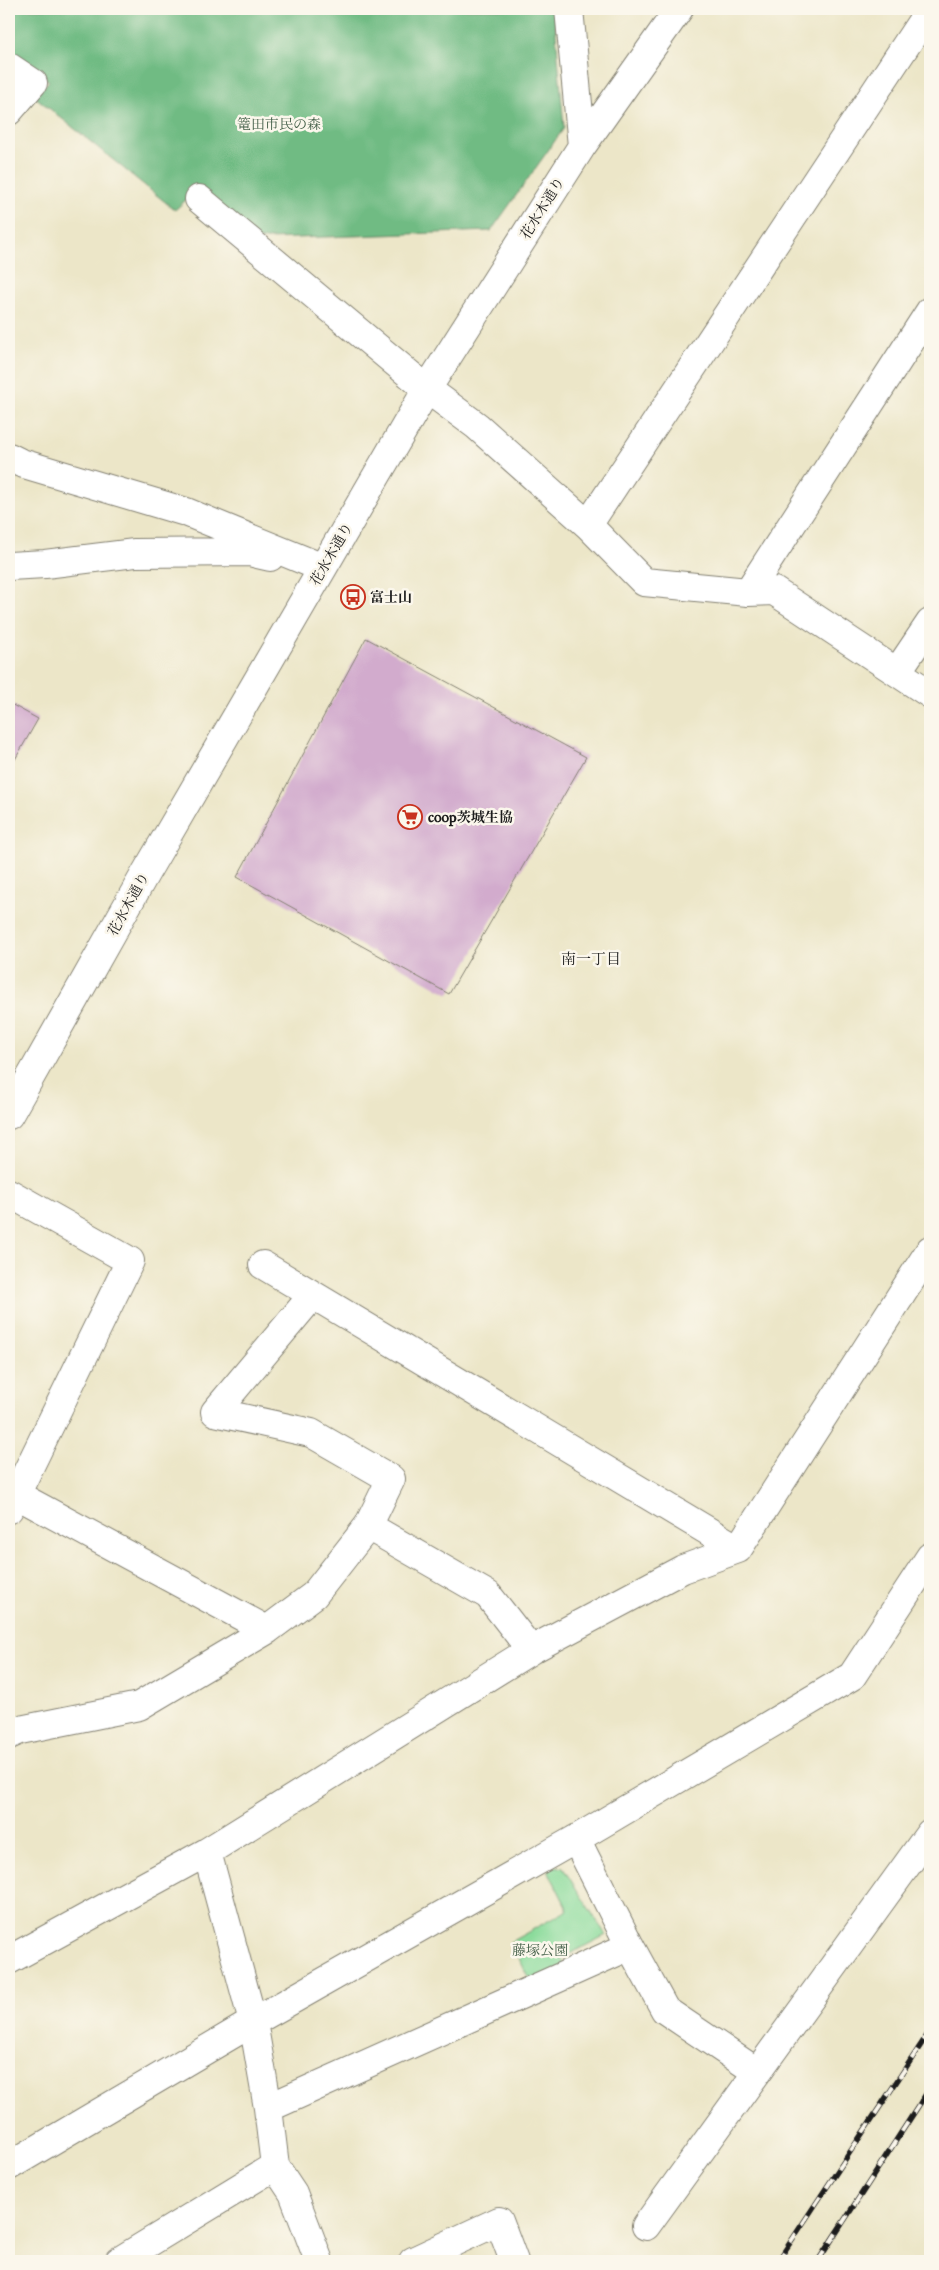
<svg xmlns="http://www.w3.org/2000/svg" width="939" height="2270" font-family="'IM FELL English','Noto Serif JP',serif">
  <style>
    .green { fill: #8bdb9b; stroke: #547c5c }
    .forest { fill: #70bb83; stroke: #466c50 }
    .building { fill: #d2abcd }
    .lines { fill: none; stroke-linecap: round; stroke-linejoin: round }
    .minor-casing { stroke: #848172; stroke-width: 30 }
    .minor { stroke: #fff; stroke-width: 28 }
    .rail-casing { stroke: #1c1c1c; stroke-width: 5.5 }
    .rail { stroke: #fbf7ec; stroke-width: 4; stroke-dasharray: 11; stroke-linecap: butt }
    .labels { text-anchor: middle; stroke-width: 5; stroke-linejoin: round; paint-order: stroke }
    .park-label { font-size: 14px; fill: #435f48; stroke: #fbf7ec }
    .street-label { font-size: 14px; fill: #1c1c1c; stroke: #fbf7ec }
    .poi-label { font-size: 14px; font-weight: bold; fill: #1c1c1c; stroke: #fbf7ec; text-anchor: start }
    .neighbourhood-label { font-size: 15px; fill: #1c1c1c; stroke: #fbf7ec }
  </style>
  <rect width="100%" height="100%" fill="#fbf7ec"/>
  <filter id="ink" filterUnits="userSpaceOnUse"><feTurbulence type="fractalNoise" baseFrequency=".02" numOctaves="2"/><feDisplacementMap in="SourceGraphic" scale="10" xChannelSelector="R" yChannelSelector="G"/><feConvolveMatrix kernelMatrix="1 2 1 2 8 2 1 2 1" color-interpolation-filters="sRGB"/></filter>
  <filter id="wash" filterUnits="userSpaceOnUse"><feTurbulence type="fractalNoise" baseFrequency=".0096" numOctaves="4" result="noise"/><feDisplacementMap in="SourceGraphic" scale="20" xChannelSelector="R" yChannelSelector="G"/><feGaussianBlur stdDeviation="1.12" result="paint"/><feColorMatrix in="noise" values="0 0 0 0 0 0 0 0 0 0 0 0 0 0 0 0 0 1.4 0 .05"/><feComposite in="paint" operator="in"/></filter>
  <g filter="url(#wash)">
    <rect width="100%" height="100%" fill="#ece6c8"/>
    <path class="green" d="M556,1866L563,1868L606,1935L562,1958L566,1967L532,1983L510,1942L568,1910L548,1870Z"/>
    <path class="forest" d="M9,9H554L564,128L491,231L242,240L187,199L175,210L34,96L49,81L9,50Z"/>
    <g id="blocks">
      <path class="building" d="M366,638L586,757L449,994L237,877Z
        M9,703L38,719L9,770Z"/>
    </g>
  </g>
  <g filter="url(#ink)">
    <use href="#blocks" fill-opacity="0" stroke="#848172" stroke-width="1"/>
    <g class="lines">
      <defs>
        <path id="minor" d="M569,9L582,146
          M9,67L33,83L9,111
          M199,199L427,389L477,426L588,525L644,582L748,592L774,591L930,694
          M9,457L21,463L186,512L323,568
          M588,525L930,9
          M9,566L45,564L135,553L249,552L270,557
          M748,592L930,311
          M897,672L930,623
          M9,1115L145,874L427,389L582,146L679,9
          M9,1193L130,1261L9,1509
          M263,1265L738,1549
          M17,1495L267,1630
          M368,1526L488,1595L531,1650
          M9,1735L20,1730L139,1706L267,1630L314,1595L368,1526L391,1479L311,1433L215,1412L313,1295
          M576,1839L630,1946L665,2010L757,2072
          M207,1852L253,2022L268,2108L275,2166L293,2193L319,2261
          M9,1960L207,1852L531,1650L683,1569L738,1549L930,1250
          M268,2108L630,1946
          M9,2166L253,2022L576,1839L852,1676L930,1557
          M646,2226L930,1833
          M119,2261L275,2166
          M413,2261L499,2221L514,2261"/>
      </defs>
      <use href="#minor" class="minor-casing"/>
      <use href="#minor" class="minor"/>
      <defs>
        <path id="rail" d="M778,2261L930,2031
          M818,2261L930,2088"/>
      </defs>
      <use href="#rail" class="rail-casing"/>
      <use href="#rail" class="rail"/>
    </g>
  </g>
  <defs>
    <symbol id="bus-ring" viewBox="-11 -11 22 22"><circle r="9.5" fill="#fbf7ec" stroke="#c8321e" stroke-width="1.5"/><path d="M-5-6H5V4H4V6H2V4H-2V6H-4V4H-5ZM-3.5-4V0h7V-4ZM-3.5 1.2v1.5H-2V1.2ZM2 1.2v1.5H3.5V1.2Z" fill="#c8321e"/></symbol>
    <symbol id="supermarket-ring" viewBox="-11 -11 22 22"><circle r="9.5" fill="#fbf7ec" stroke="#c8321e" stroke-width="1.5"/><path d="M-6-5.5h2.5l.6 2H6L4.5 2H-2.5L-4.4-4H-6ZM-1.5 3.2a1.3 1.3 0 1 0 .1 0ZM3 3.2a1.3 1.3 0 1 0 .1 0Z" fill="#c8321e"/></symbol>
  </defs>
  <g fill-rule="evenodd">
    <use href="#bus-ring" x="339" y="583" width="28" height="28"/>
    <use href="#supermarket-ring" x="396" y="803" width="28" height="28"/>
  </g>
  <g class="labels">
    <g class="park-label">
      <text x="279" y="129">篭田市民の森</text>
      <text x="540" y="1955">藤塚公園</text>
    </g>
    <g class="street-label">
      <text transform="translate(542 208) rotate(-58)" y="5">花水木通り</text>
      <text transform="translate(331 554) rotate(-60)" y="5">花水木通り</text>
      <text transform="translate(128 904) rotate(-61)" y="5">花水木通り</text>
    </g>
    <g class="poi-label">
      <text x="370" y="602">富士山</text>
      <text x="428" y="822">coop茨城生協</text>
    </g>
    <g class="neighbourhood-label">
      <text x="591" y="964">南一丁目</text>
    </g>
  </g>
  <rect width="939" height="2270" fill="none" stroke="#fbf7ec" stroke-width="30"/>
</svg>
